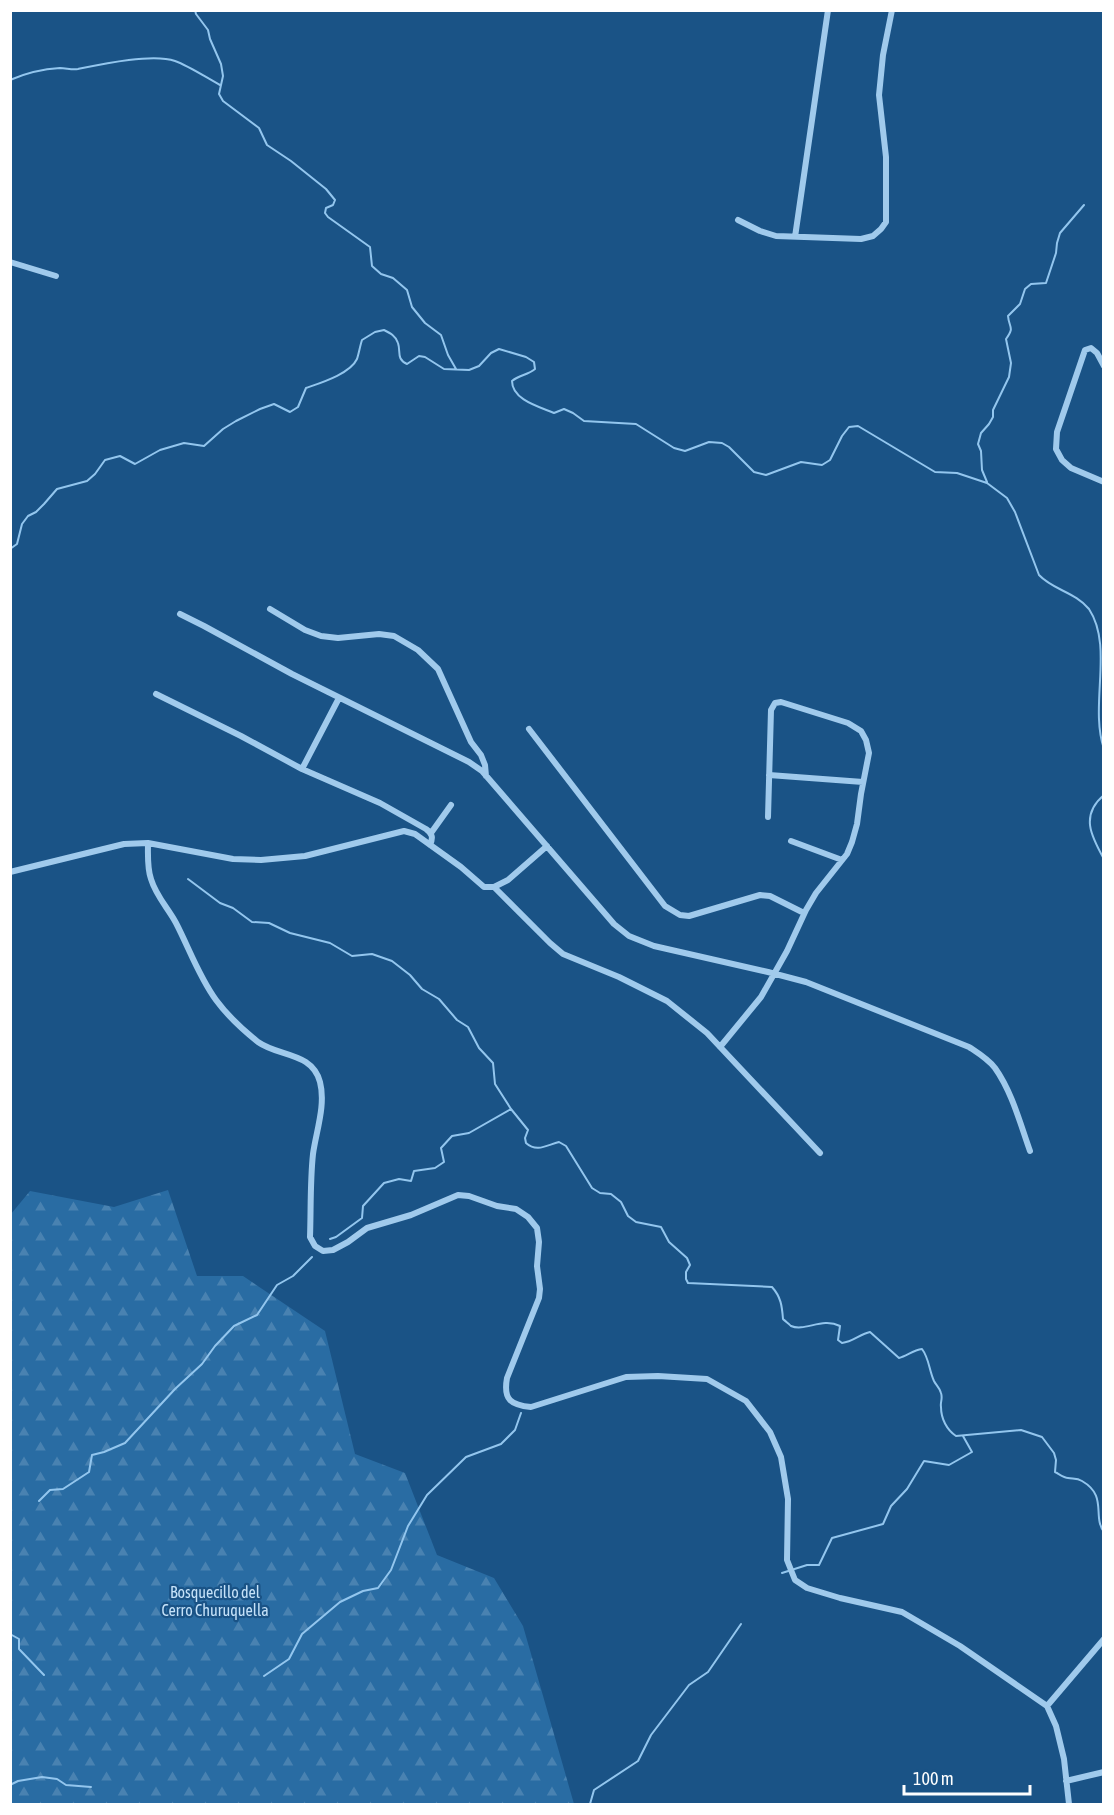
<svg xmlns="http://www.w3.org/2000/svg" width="1114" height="1815" font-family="'Asap Condensed',sans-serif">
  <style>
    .forest { fill: url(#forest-firs) }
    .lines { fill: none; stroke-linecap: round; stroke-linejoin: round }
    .stream { stroke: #93c6ee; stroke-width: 2 }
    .minor { stroke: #a0caec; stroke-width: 6 }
    .labels { text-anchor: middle; stroke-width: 4.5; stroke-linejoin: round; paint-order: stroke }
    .park-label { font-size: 16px; fill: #c5e2f9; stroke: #1a5386 }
  </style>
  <defs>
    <pattern id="forest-firs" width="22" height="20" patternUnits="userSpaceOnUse" patternTransform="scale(1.5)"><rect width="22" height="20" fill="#296ca3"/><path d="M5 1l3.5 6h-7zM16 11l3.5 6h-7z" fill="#4982b1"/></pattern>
  </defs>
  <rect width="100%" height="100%" fill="#1a5386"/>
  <path class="forest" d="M168,1190L197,1276H243L325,1331L355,1454L405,1473L437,1555L494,1578L523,1626L574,1804H11V1214L30,1191L114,1207Z"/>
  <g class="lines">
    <path class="stream" d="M195,10L196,14L208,30L210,39L221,64L223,76L219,94L223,101L259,128L267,145L291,161L326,189L335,200L333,205L326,208L325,213L328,217L370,247L372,266L381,274L393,278L407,290L412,307L425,323L441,335L448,355L456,369
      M10,80C26,73 43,69 60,68C66,68 72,70 78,69C102,64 153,53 175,61C189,66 207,78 220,85
      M987,482L982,470L981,451L978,444L981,433L989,424L993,417V410L1009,377L1011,363L1006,339C1015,327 1009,328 1008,316L1020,304L1025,289L1031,284L1046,283L1056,253L1057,243L1060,233L1084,205
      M10,549L17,544L22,524L28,516L36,512L44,504L57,489L87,481L95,474L105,460L120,456L135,464L160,450L184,443L204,446L223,429L236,421L260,409L274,404L290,412L298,407L306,388C320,383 350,374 357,359C359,353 360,346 362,340L375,332L384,330C390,333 396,336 398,343C401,352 396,359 407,364L419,356L425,357L444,369L469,370L479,366L491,353L499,349L526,357L534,362L535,369C528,375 519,375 512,381C512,400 540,407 554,413L564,409L573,413L584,421L636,424L674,448L685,451L709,442L722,443L729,447L754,472L766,475L801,462L822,465L830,460L842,436L849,427L858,426L935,472L957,473L987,483L1007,498L1015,512L1039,575C1053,590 1075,592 1089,609C1114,647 1089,705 1104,749
      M1104,795C1080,815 1091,836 1104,859
      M188,879L220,903L233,908L252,922L269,923L290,933L330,943L352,956L372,954L392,961L410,975L422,989L439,999L457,1020L468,1027L479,1048L493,1063L495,1084L511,1109L528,1130L525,1138L526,1143C537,1153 547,1145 559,1142L566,1146L592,1188L600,1193L611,1194L621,1202L628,1216L636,1222L661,1227L669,1242L687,1258L690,1265L686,1272V1279L688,1283L772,1287C781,1297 782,1306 783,1319C784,1320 790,1325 791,1326C805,1332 822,1317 840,1326L838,1340L842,1343C853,1342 860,1334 870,1332L899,1358C907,1356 913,1350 922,1349C929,1358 929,1370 934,1381C936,1385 940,1388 941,1393C943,1399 940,1402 941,1407C941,1419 947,1430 956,1436L1021,1430L1042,1437L1054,1453L1056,1460L1055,1472C1059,1474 1064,1478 1068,1478C1073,1479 1077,1478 1082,1481C1108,1496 1092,1516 1104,1532
      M330,1239L336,1237L362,1218L363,1206L384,1183L399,1179L411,1181L414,1171L435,1168L444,1162L441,1148L452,1136L469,1133L511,1109
      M39,1501L50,1490L63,1489L89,1472L92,1455L104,1452L125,1443L175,1389L202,1364L215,1346L234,1326L257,1315L277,1285L293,1276L312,1257
      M782,1573L807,1565H819L832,1538L883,1524L891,1506L907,1489L924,1461L949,1465L972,1452L963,1436
      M10,1634L19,1639V1649L44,1675
      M264,1676L289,1659L302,1634L340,1602L363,1591L378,1588L391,1570L408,1526L427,1495L466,1457L501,1444L515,1430L521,1413
      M10,1785L18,1781L42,1777L57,1779L66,1785L91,1787
      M590,1804L594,1790L638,1761L651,1735L689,1685L708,1672L741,1624"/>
    <path class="minor" d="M738,220L760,231L776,236L861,239L873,236L881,229L886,222V157L879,95L883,55L892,10
      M795,237L828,10
      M10,262L56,276
      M1104,366L1097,353L1091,348L1085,350L1057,432L1056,449L1062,460L1071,468L1104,482
      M270,609L305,630L321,636L338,638L379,634L394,636L418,650L438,669L471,742L481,755L485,765L486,776
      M180,614L204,626L292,674L469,762L482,771L614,924L629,936L654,946L768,972L806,982L969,1047C978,1053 988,1059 995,1068C1012,1092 1020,1123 1030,1151
      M156,694L241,736L302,769L380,803L426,829C433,834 433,838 430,845
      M529,729L665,906L680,915L689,916L760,895L770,896L804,913
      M302,769L339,698
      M769,775L863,782
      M431,833L451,805
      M791,841L842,860
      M148,843C148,854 147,868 151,879C156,896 168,908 176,923C189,948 199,977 216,1000C227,1015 243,1030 258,1042C279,1057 312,1052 320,1082C326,1105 316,1132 313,1154C310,1182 311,1210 310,1237L315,1246L323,1251L333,1250L348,1242L367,1228L411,1215L458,1195L469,1196L497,1206L516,1209L528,1217L537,1228L539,1242L537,1266L540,1289L539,1298L507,1378C503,1400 511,1405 531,1407L626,1377L658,1376L707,1379L746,1401L770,1432L781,1457L788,1499L787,1560L795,1580L807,1588L840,1598L902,1612L960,1646L1047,1706L1056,1726L1064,1759L1069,1804
      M10,872L124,844L148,843L233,859L261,860L305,856L404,831L415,834L461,867L484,887H494L508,880L547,846
      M494,887L550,943L563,954L619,977L667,1001L707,1033L820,1153
      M720,1047L761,997L787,951L806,910L816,893L847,854L852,842L857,824L861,794L869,753L866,740L861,731L848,723L781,702L775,703L771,710L768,817
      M1047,1706L1104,1639
      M1066,1781L1104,1772"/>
  </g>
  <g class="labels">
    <g class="park-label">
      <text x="215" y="1598">Bosquecillo del<tspan x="215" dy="18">Cerro Churuquella</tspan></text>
    </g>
  </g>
  <rect width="1114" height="1815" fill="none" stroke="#ffffff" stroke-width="24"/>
  <path d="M904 1785v9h126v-9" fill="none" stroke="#ffffff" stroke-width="3"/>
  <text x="913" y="1785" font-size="18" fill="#ffffff" stroke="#1a5386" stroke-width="4.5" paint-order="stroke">100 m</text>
</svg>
